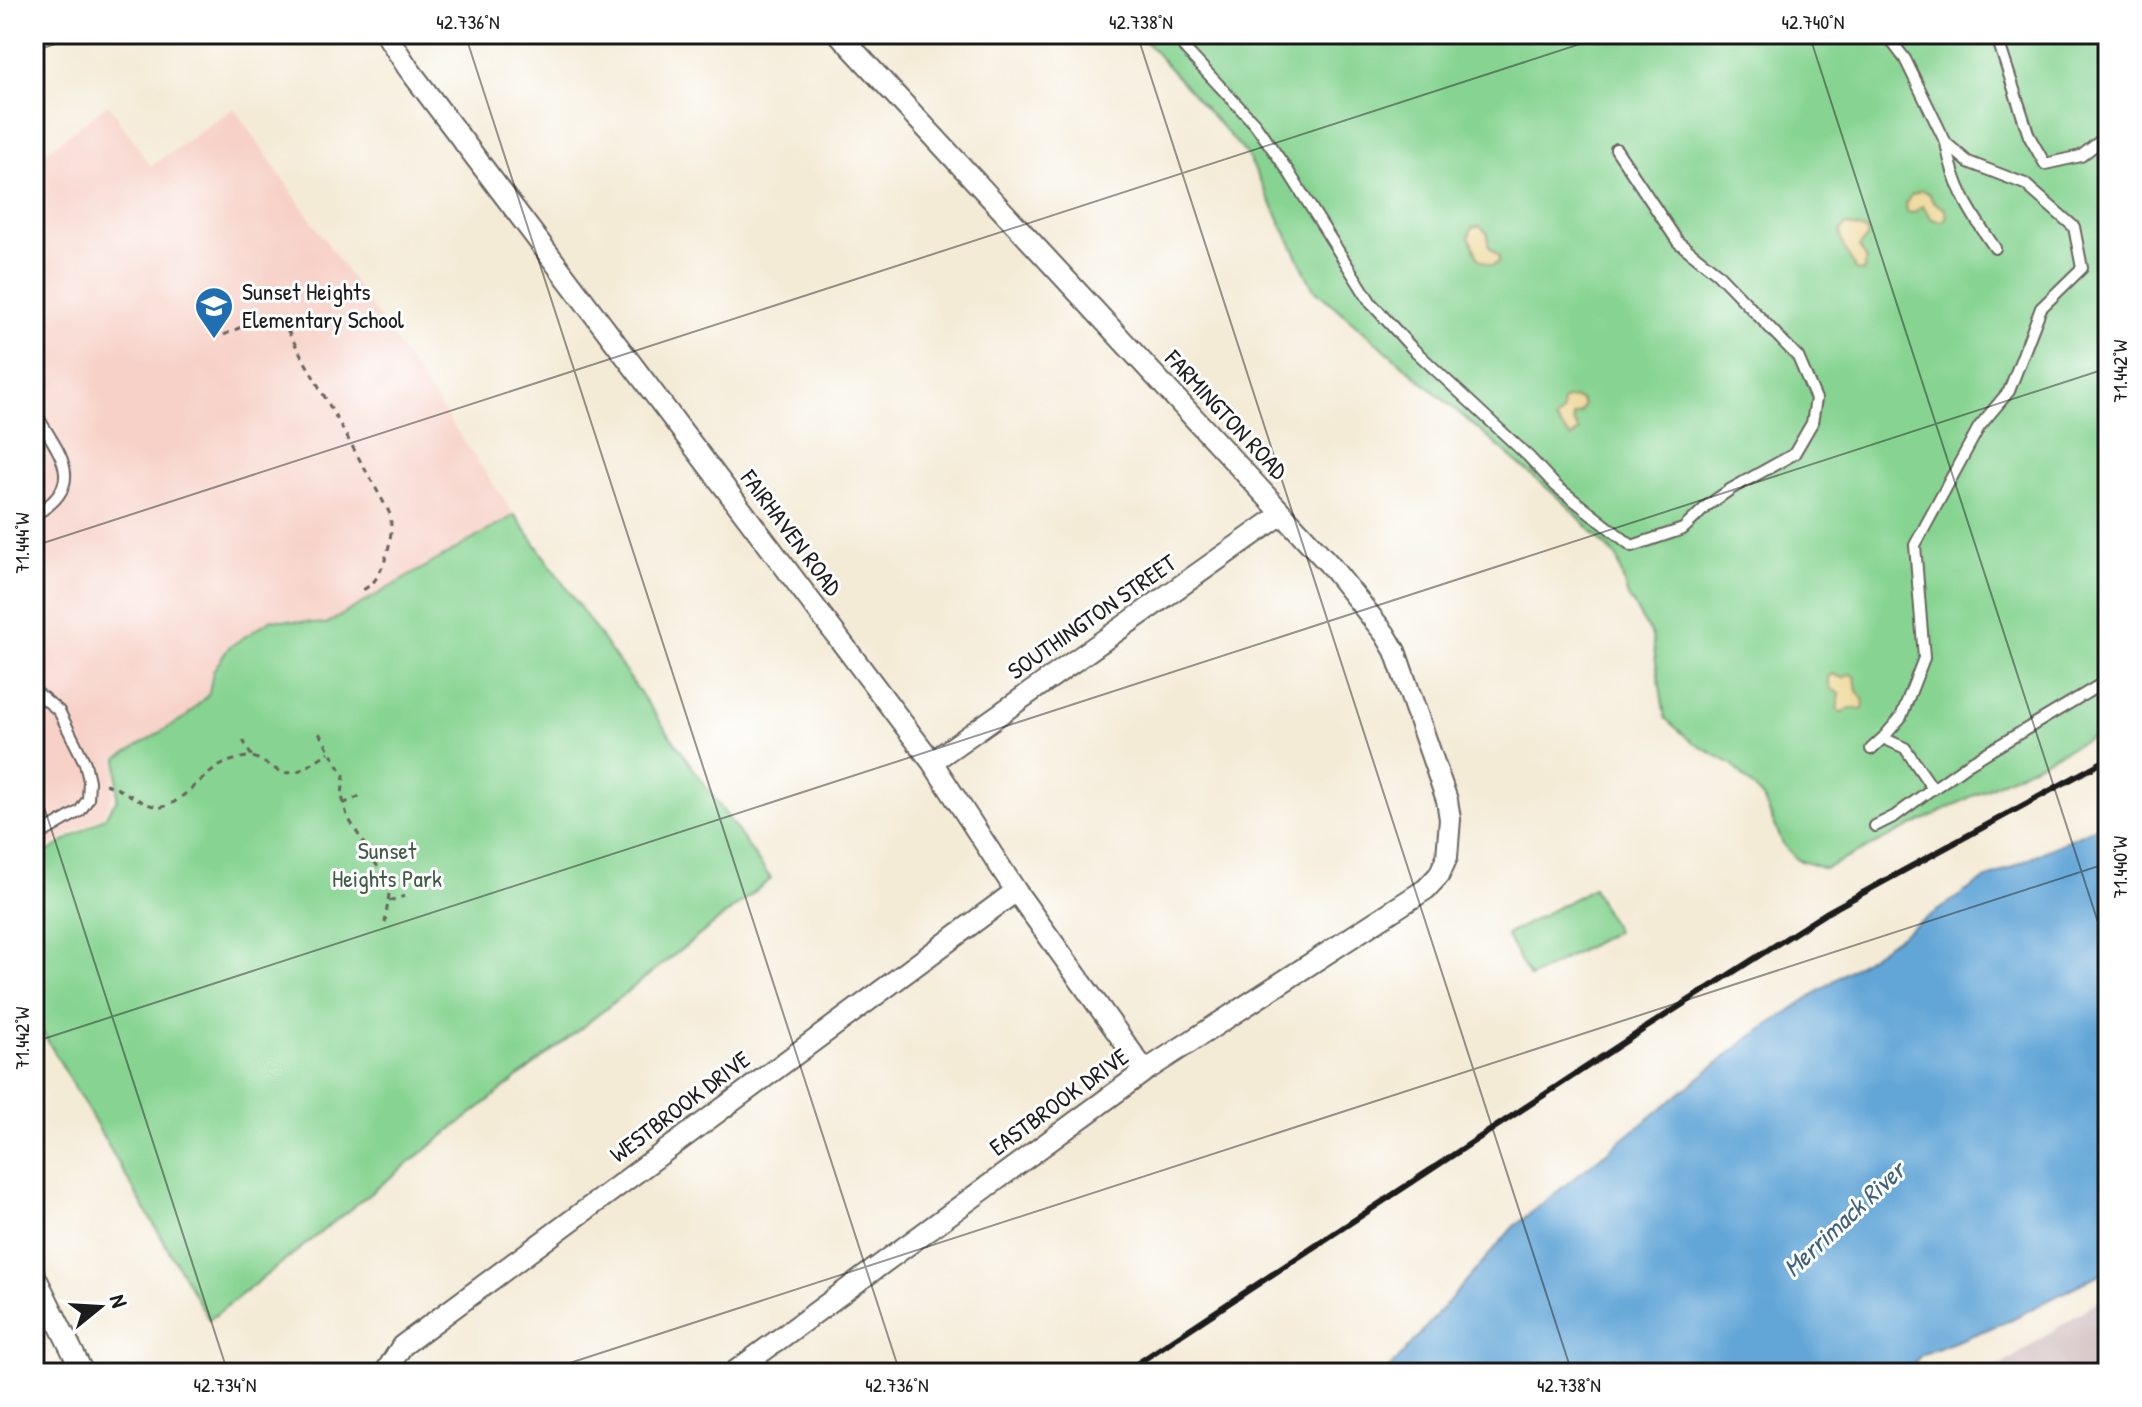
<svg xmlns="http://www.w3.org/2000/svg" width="2142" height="1407" font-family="'Patrick Hand',sans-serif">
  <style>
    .built { fill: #f7d1c7 }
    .industrial { fill: #d2bfc0 }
    .green { fill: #87d492; stroke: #527857; stroke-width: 2 }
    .sand { fill: #eeda9e; stroke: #857b5d; stroke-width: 2 }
    .water { fill: #62a6d7; stroke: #3f617a; stroke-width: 2 }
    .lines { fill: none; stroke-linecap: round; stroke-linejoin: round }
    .lane-casing { stroke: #68645d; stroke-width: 14 }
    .street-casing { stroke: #68645d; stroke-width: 24 }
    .path { stroke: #68645d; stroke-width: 3; stroke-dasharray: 6 6; stroke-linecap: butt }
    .lane { stroke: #fff; stroke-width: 10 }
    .street { stroke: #fff; stroke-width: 20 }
    .rail { stroke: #1c1c1c; stroke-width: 6 }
    .ticks { fill: none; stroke: #1c1c1c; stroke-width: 2; stroke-opacity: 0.45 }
    .labels { text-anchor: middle; stroke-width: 6; stroke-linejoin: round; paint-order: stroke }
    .poi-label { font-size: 24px; fill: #1c1c1c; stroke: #fff; text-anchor: start }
    .street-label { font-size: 24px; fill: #1c1c1c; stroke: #fff }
    .park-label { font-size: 24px; fill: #415c45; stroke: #fff }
    .water-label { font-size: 26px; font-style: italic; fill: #3f617a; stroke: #fff }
    .neatline { fill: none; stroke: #1c1c1c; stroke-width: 3 }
    .ticks-label { font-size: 20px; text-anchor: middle; fill: #1c1c1c }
  </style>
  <rect width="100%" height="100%" fill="#fff"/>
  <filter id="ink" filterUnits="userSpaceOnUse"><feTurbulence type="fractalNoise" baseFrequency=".0125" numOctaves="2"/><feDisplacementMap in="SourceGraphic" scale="16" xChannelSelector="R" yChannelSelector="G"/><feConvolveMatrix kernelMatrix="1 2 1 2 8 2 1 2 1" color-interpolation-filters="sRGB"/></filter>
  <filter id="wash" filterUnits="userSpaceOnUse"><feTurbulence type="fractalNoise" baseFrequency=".006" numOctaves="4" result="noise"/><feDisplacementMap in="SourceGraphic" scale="32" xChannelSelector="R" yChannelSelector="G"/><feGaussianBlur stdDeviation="1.8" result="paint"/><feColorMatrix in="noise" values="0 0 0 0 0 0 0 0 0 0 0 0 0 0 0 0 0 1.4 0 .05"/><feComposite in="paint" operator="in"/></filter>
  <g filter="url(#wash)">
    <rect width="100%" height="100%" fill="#f4ebd7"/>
    <path class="built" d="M108,104L151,166L234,108L514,514L326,623L273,617L228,645L211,671L207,692L186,715L116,757L113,797L103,815L40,851L34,840V161Z"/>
    <path class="industrial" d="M2108,1294V1373H1990Z"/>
    <path class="green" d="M1139,34H2108V729L1825,869L1798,860L1784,846L1763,798L1733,765L1692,742L1665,718L1652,636L1627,594L1617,558L1568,506L1313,288L1248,156Z
      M515,515L771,879L209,1320L34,1017V860L105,817L117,799L118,758L187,716L209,693L213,671L229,647L272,619L326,624Z
      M1593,888L1616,931L1530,978L1506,935Z"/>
    <path class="sand" d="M1922,190L1929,193L1933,202L1944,208L1947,216L1943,221L1932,219L1922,206L1914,213L1907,212L1906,203L1911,195Z
      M1846,225L1866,230L1868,237L1859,247L1867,260L1863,272L1855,270C1850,255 1840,247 1840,231Z
      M1480,226L1488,234V245L1499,257L1498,263L1491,266L1479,259L1469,237L1472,228Z
      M1574,398L1581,400L1584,405L1581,412L1573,416V421L1579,431L1571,438L1555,420L1562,413L1563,400Z
      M1832,674L1843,678L1850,674L1855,676L1857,691L1864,701L1863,709L1851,708L1842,713L1837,710L1840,694L1830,688L1828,677Z"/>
    <path class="water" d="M2108,821V1270L2006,1322L1921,1355L1906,1373H1386L1514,1226L1748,1039L1978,883Z"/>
  </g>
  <g filter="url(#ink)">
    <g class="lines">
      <defs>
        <path id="lane" d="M1177,34L1186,50L1255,124L1288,171L1371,303L1411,347L1529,457L1556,486L1632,546L1683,529L1708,505L1731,489L1794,454L1812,423L1816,399L1798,357L1717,273L1678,242L1616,149
          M1996,34L2029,136L2045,164L2081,156L2108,135
          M1946,143C1954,187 1970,212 1995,248
          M34,411C58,452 90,484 34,515
          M34,690L59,711L85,763L89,781L88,799L80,811L34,838
          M1883,738L1901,717L1924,658L1915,545L1979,427L2009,391L2041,308L2082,268L2074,227L2025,184L1968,162L1946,143L1905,59L1886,34
          M1871,749L1883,738L1905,748L1933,789L1968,764L2108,680
          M1875,826L1895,816L1933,788"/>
        <path id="street" d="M386,34L408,68L932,762L1016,891L1145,1071
          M932,762L1282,514
          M34,1274L83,1373
          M385,1373L402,1346L1016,891
          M733,1373L1145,1071L1426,889L1439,875L1447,857L1450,819L1447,800L1395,651L1385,634L1329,564L839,34"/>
      </defs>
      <use href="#lane" class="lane-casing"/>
      <use href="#street" class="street-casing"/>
      <path class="path" d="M224,335L256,320H278L285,326L389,512C395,531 387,563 375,580C372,584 365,589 360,592
        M319,733L344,775L342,796L347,816L387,882L389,894L385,923
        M243,740L252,757
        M105,784C122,788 146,808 162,807C180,805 207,769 228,762C234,760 245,756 252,757C268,761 278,778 298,771C309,767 319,758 329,752
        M343,804L360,796
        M389,901L405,896"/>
      <use href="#lane" class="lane"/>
      <use href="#street" class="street"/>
      <path class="rail" d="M1123,1373L1647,1027L1826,913L2108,759"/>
    </g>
  </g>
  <path class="ticks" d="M465,34L900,1373M1137,34L1572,1373M1809,34L2108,953M34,51L86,34M34,546L1611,34M34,776L228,1373M34,1042L2108,368M539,1373L2108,863M2064,1373L2108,1359"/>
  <defs>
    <symbol id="school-pin" viewBox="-11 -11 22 30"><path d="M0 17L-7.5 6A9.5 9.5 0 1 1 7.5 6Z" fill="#1f6fb2" stroke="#fff"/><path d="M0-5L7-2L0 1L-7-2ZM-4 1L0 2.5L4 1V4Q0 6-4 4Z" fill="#fff"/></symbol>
  </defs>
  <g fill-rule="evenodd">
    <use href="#school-pin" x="192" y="284" width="44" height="60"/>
  </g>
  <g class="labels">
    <g class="poi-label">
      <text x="242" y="300">Sunset Heights<tspan x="242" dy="28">Elementary School</tspan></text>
    </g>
    <g class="street-label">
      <text transform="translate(1226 415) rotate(47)" y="8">FARMINGTON ROAD</text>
      <text transform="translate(791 533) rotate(53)" y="8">FAIRHAVEN ROAD</text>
      <text transform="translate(1092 617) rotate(-35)" y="8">SOUTHINGTON STREET</text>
      <text transform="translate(1059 1102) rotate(-36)" y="8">EASTBROOK DRIVE</text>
      <text transform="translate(680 1107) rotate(-37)" y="8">WESTBROOK DRIVE</text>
    </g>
    <g class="park-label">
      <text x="387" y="859">Sunset<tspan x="387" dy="28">Heights Park</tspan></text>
    </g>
    <g class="water-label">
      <text transform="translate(1844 1219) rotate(-43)" y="9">Merrimack River</text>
    </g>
  </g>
  <rect width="2142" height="1407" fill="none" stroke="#fff" stroke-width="88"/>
  <g transform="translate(100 1307) rotate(72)" stroke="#ffffff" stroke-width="6" paint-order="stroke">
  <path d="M0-6L14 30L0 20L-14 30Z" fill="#1c1c1c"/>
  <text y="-12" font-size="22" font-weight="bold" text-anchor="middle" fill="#1c1c1c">N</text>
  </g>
  <rect x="44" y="44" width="2054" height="1319" class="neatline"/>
  <g class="ticks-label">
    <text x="468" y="29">42.736°N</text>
    <text x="1141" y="29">42.738°N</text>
    <text x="1813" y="29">42.740°N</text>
    <text transform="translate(2120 371) rotate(-90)" y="7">71.442°W</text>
    <text transform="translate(22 543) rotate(-90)" y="7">71.444°W</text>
    <text transform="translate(2120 867) rotate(-90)" y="7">71.440°W</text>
    <text transform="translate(22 1038) rotate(-90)" y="7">71.442°W</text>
    <text x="225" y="1392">42.734°N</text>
    <text x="897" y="1392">42.736°N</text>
    <text x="1569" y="1392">42.738°N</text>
  </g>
</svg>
